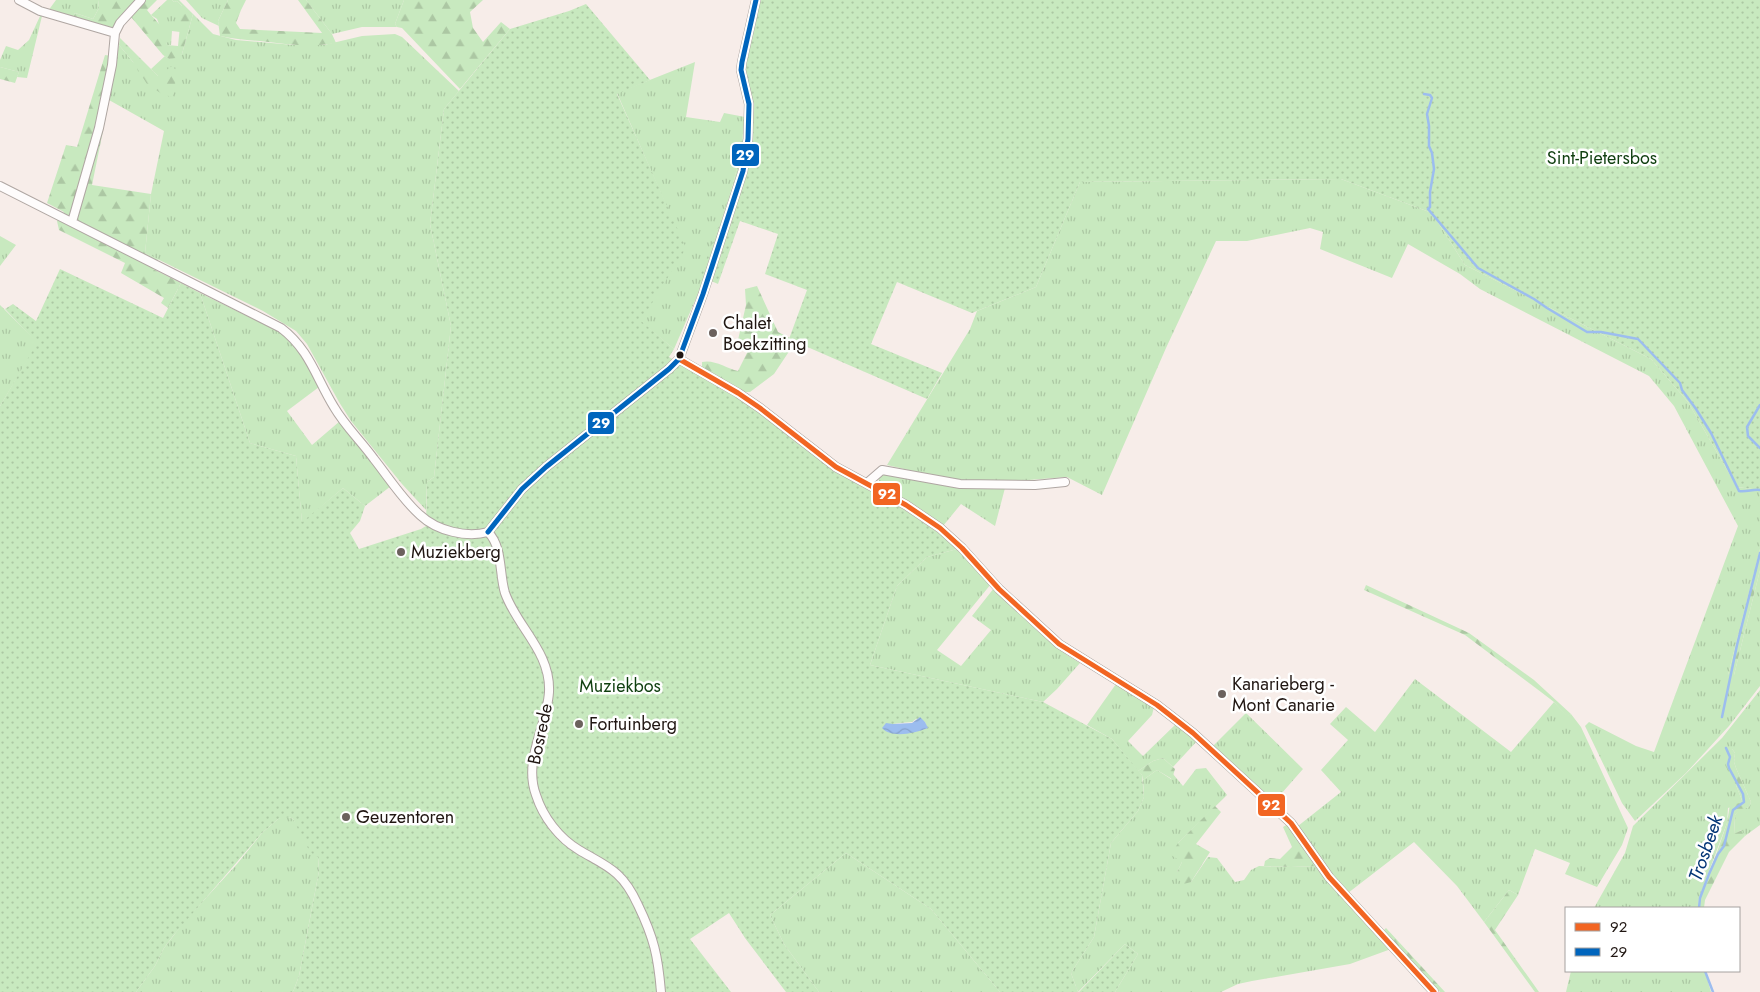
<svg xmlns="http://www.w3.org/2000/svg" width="1760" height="992" font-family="Jost,sans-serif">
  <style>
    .grass { fill: url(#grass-tufts) }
    .forest { fill: url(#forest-firs) }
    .park { fill: url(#park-dots); fill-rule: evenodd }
    .water { fill: url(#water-waves) }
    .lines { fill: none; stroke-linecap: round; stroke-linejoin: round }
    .stream { stroke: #9cbdef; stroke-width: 2.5 }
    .minor-casing { stroke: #afa6a2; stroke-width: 10 }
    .minor { stroke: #fefcfc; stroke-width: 8 }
    .bus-1-casing { stroke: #fff; stroke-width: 9 }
    .bus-2-casing { stroke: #fff; stroke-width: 9 }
    .bus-1 { stroke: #f26522; stroke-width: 5 }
    .bus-2 { stroke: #0065bd; stroke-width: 5 }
    .poi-dot { fill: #6b615d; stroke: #fff; stroke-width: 2 }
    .bus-dot { fill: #201612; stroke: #fff; stroke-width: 2 }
    .labels { text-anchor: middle; stroke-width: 5; stroke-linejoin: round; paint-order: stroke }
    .park-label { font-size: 18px; fill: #103f10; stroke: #fff }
    .poi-label { font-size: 18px; fill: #201612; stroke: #fff; text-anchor: start }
    .street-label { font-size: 18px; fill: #201612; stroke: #fff }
    .water-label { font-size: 19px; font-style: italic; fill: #053777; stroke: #fff }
    .line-badge { stroke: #fff; stroke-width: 2 }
    .badge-label { font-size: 14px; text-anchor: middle; font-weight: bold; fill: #fff }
  </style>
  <defs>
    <pattern id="grass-tufts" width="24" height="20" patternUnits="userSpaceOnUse" patternTransform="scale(1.25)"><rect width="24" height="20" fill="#c8e9bf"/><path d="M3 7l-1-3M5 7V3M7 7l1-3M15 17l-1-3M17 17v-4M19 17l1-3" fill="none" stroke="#acc7a3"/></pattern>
    <pattern id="forest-firs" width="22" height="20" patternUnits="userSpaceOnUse" patternTransform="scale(1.25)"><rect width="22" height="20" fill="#c8e9bf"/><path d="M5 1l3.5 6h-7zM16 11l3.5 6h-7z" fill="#acc7a3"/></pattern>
    <pattern id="park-dots" width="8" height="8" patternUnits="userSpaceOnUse" patternTransform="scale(1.25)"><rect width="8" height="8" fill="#c8e9bf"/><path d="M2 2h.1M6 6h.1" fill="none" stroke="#acc7a3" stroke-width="1.8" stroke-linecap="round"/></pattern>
    <pattern id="water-waves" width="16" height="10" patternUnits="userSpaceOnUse" patternTransform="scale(1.25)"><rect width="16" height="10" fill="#9cbdef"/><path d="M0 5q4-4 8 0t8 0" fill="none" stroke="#86a2cc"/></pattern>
  </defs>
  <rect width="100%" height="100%" fill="#f7ede9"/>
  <path class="grass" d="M56,0H98L99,8L93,19L75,13L73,17L48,11Z
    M167,0H172L174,2L177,1L182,6L180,32L172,31L171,45H167L157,19L151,15Z
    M186,0H228L218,21L219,26L202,18Z
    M306,0H404L395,24L397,27H362L332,34Z
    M41,14L42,16L27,78L17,77L19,72L0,67V60L6,46L18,50L29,40Z
    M193,14L213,34L236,40L294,45H324L362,36L395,34L402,37L459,91L444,109L430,224L451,326L434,477L427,482L426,510L402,484L351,421L339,402L307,344L296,331L263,311L145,253L151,194L164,131L109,100L119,45L133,62L159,77L151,69L165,56L169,59L182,54Z
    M695,62L686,117L720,122L724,113L745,117L740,157L729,198L701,276L705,278L674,349L640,321L685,248L617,93Z
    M1341,179L1432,213L1465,265L1651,359L1688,402L1737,487L1760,490V549L1728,675H1734L1760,570V686L1729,726L1686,773L1635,821L1622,803L1585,726L1589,722L1636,746L1654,752L1738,526L1674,406L1649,376L1480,289L1460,274L1408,244L1392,278L1320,249L1323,232L1310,228L1247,241H1216L1166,348L1102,495L1067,477L1028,480L974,481L947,479L887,465L970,329L977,311L1036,287L1080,182Z
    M0,236L16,245L0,266Z
    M200,293L278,331C301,345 307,364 319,387L287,411L312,445L340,421L391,486L365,506L343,488L302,523L296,456L250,443Z
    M0,305L38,343L0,406Z
    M882,473L1005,488L995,526L961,504L943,526L879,483V476Z
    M961,548L991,584L937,650L961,666L991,630L972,616L994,588L1067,655L1080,663L1057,689L1043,702L870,665L897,586L927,557Z
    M1415,679L1511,752L1554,702L1567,716L1571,714L1581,727L1628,828L1622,845L1597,887L1565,874L1570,863L1535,849L1518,895L1509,890L1484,922L1457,886L1414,842L1348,893L1319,859L1298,826L1341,792L1321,770L1348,740L1330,724L1346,707L1375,732Z
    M1116,684L1154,707L1152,715L1128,741L1143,756L1177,723L1198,740L1173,767L1163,758L1153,761L1138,771L1112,739L1087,725Z
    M1760,690V825L1745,836L1741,830L1734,835L1735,815L1739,810L1749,807L1751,802L1736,768L1734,762L1735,753L1732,749L1736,785L1743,803L1728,808L1727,823L1699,898L1698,908H1594L1625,853L1633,826L1722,738Z
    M1246,713L1303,769L1274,802L1242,775L1213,746Z
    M1206,768L1227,795L1178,843L1182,862L1177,872L1191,882L1208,857L1217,858L1235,882L1244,880L1251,870L1259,866L1291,867L1318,866L1391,949L1350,964L1252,981L1238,984L1221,992H1115L1138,954L1125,944L1078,992L1071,973L1094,937L1111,843L1138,811L1144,797L1143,780L1157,770L1171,779L1173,774L1183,786L1196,769Z
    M283,817H289L293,819L318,857L319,871L299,976L293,992H136L155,966L164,948L184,922L237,864L262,833L278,819Z
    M846,853L931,909L1000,992H819L784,944L770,915Z
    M1571,971H1705L1711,992H1566Z"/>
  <path class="forest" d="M98,0H137L113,28L73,17L75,13L93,19L99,8Z
    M146,0H157L147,10C158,24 164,25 167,45L178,46L180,26L177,22L176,16L182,6L177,1L174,2L172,0H179L193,14L182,54L176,58L169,59L163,55L131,17Z
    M228,0H246L241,10L236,23L240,29L322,33L298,0H306L332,34L336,43C310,48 286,44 260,41C246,40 234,39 220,36L218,21Z
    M404,0H483L470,12L473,28L483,42L501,22L510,29L460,89L402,28L397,27L395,24Z
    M120,38L158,76L172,66L178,72L172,97L162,94L147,84L133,62L119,45Z
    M105,55L118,57L92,185L151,194L145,253L158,259L153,269L181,283L168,308L161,303L164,298L121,273L125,263L59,230L57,221L64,212L47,203L66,145L77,147Z
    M0,67L19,72L15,83L0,79Z
    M757,286L778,332L796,341L774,374L750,392H742L702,367V362C714,359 726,368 738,371L751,345L738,340L746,305L745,289Z
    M1760,549V570L1734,675H1728Z
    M1366,585L1469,633L1534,680L1571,714L1567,717L1554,702L1541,692L1465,635L1364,590Z
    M1732,749L1735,753L1734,762L1736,768L1751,802L1749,807L1739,811L1735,815L1734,834L1742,830L1745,836L1729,852L1705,900L1704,908H1698L1699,898L1717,852L1727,823L1730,804L1743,803L1736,785L1725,765L1726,750Z
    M1163,758L1175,769L1172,779L1157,770L1143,780L1142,775L1138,771L1153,761Z
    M1215,806L1221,812L1196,844L1210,852L1191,882L1184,884L1177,879V872L1182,862L1171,855L1178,843Z
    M1288,824L1318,866L1291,867L1264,866L1265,861L1270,858L1280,859L1292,847L1283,827Z
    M1509,890L1518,895L1495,930L1539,992H1535L1484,922Z
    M1386,928L1445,992H1440L1383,931Z"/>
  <path class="park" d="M759,0H1760V490L1737,487L1688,402L1651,359L1465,265L1432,213L1341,179L1080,182L1036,287L972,313L897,282L871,344L942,373L927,399L789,339L807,290L765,274L778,234L740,221L718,284L700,276L729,198L740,157L747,100L752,98L747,81L745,61Z
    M586,4L650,80L617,94L686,248L641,321L674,349L669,357L756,409L961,548L927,557L897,586L870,665L1043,702L1112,739L1142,775L1144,797L1138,811L1111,843L1094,937L1071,973L1078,992H1000L931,909L846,853L770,915L784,944L819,992H786L745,938L729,913L690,939L731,992H293L299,976L319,871L318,857C307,854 299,829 293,819L289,817L278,819L262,833L173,936L164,948L155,966L136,992H0V406L37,343L5,309L13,304L36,321L60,269L163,318L181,283L200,293L250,443L296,456L302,522L343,488L365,506L360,521L350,533L359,549L421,529L426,526L427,482L434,477L451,326L430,224L444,109L510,29L569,11ZM916,719L925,722L927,728L914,732L893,724L900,723L912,722Z
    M1125,944L1138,954L1115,992H1079Z"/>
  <path class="water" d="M920,717L925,722L928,728C915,733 892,739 882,728L886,723L893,724L912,723Z"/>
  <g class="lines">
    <path class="stream" d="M1424,94L1430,95L1432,98L1427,114L1429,126V146L1432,153L1434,169L1430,192V207L1428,209L1478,268L1534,299L1547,308L1587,332H1601L1638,339L1680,383L1682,390L1696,409L1711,433L1739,491C1747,492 1753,489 1760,490
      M1760,405L1747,427L1748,436L1760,448
      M1722,717L1737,645L1760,553
      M1699,908L1700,898L1709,874L1718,854L1724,846L1733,810L1744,802L1743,794L1729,768L1728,764L1730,757L1726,748
      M1705,971L1713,992"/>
    <defs>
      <path id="minor" d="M19,0L40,11L115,33
        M0,186L281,328C310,350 316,378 334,407C345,426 361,441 374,459C389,478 402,499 420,515C437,531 467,538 488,532
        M72,222L99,128L112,65L115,33L120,23L141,0
        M679,359L738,393L760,408L836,467L906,505L940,528L962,548L999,589L1059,644L1157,705L1193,733L1291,823L1329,877L1434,992
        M867,483L882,470L960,484L1035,485L1065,482
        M488,532L522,489L546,467L669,369L679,359L703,294L743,171L748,139L749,104L741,70L742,62L756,0
        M488,532C503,547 499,574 505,593C517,627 551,652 549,692C547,726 523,760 536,795C543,817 559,838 579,850C592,858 606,864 617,874C627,883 633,894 638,905C654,938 658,956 661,992"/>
    </defs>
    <use href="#minor" class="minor-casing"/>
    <use href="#minor" class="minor"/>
    <defs>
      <path id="bus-1" d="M679,359L738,393L760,408L836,467L906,505L940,528L962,548L999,589L1059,644L1157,705L1193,733L1291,823L1329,877L1434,992"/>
      <path id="bus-2" d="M488,532L522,489L546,467L669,369L679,359L703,294L743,171L748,139L749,104L741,70L742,62L756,0"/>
    </defs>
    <use href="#bus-1" class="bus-1-casing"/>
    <use href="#bus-2" class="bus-2-casing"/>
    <use href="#bus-1" class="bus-1"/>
    <use href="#bus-2" class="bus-2"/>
  </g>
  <g class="poi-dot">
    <circle cx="713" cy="333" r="5"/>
    <circle cx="401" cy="552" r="5"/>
    <circle cx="1222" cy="694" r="5"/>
    <circle cx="579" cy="724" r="5"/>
    <circle cx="346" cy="817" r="5"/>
  </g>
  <circle class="bus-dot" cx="680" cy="355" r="4.5"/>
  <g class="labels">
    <g class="park-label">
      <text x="1602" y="164">Sint-Pietersbos</text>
      <text x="620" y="692">Muziekbos</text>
    </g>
    <g class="poi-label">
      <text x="723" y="329">Chalet<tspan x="723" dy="21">Boekzitting</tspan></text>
      <text x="411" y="558">Muziekberg</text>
      <text x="1232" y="690">Kanarieberg -<tspan x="1232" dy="21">Mont Canarie</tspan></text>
      <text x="589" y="730">Fortuinberg</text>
      <text x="356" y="823">Geuzentoren</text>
    </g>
    <g class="street-label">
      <text transform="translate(540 734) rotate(-78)" y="6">Bosrede</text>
    </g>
    <g class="water-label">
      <text transform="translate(1705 848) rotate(-71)" y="7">Trosbeek</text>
    </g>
  </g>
  <g class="line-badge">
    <rect x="731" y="143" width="29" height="24" rx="5" fill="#0065bd"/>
    <rect x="587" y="411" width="28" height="24" rx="5" fill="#0065bd"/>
    <rect x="872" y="482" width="29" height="24" rx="5" fill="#f26522"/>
    <rect x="1257" y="793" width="29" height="24" rx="5" fill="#f26522"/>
  </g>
  <g class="badge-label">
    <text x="745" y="160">29</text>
    <text x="601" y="428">29</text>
    <text x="887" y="499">92</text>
    <text x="1271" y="810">92</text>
  </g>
  <rect x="1565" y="907" width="175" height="65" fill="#ffffff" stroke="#a6a2a0"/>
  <rect x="1575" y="923" width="25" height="8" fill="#f26522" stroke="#a6a2a0"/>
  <text x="1610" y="932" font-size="15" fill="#201612">92</text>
  <rect x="1575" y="948" width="25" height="8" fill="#0065bd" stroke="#a6a2a0"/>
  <text x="1610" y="957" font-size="15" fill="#201612">29</text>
</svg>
